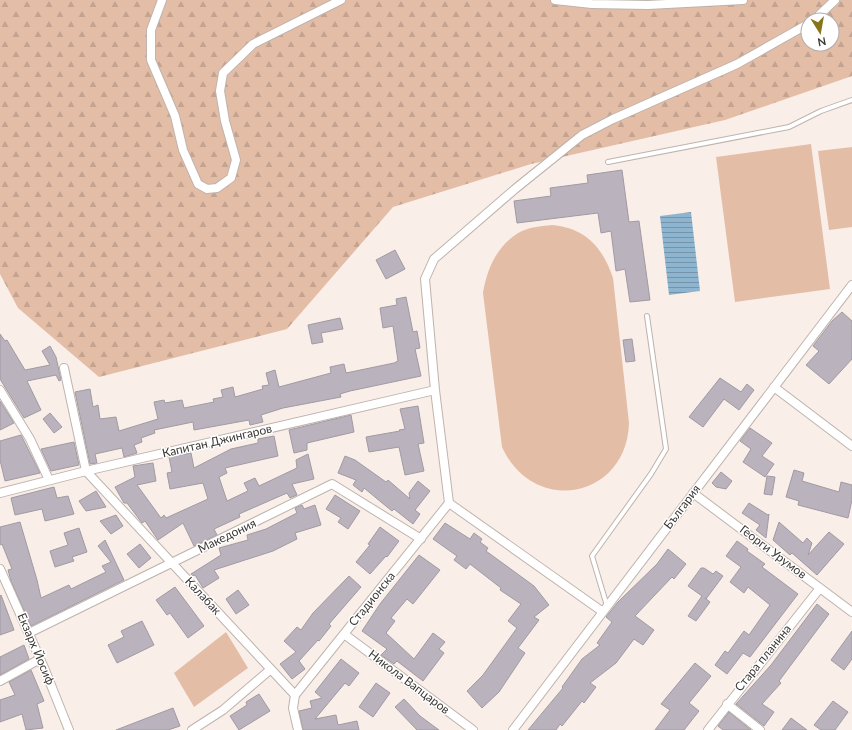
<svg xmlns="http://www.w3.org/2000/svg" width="852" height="730" font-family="Lato,sans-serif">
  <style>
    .green { fill: #e4bda7 }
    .forest { fill: url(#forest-firs); fill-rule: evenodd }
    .water { fill: url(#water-rules) }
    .building { fill: #bab3bd; stroke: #a09aa3 }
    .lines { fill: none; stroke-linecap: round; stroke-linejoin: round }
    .service-casing { stroke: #beb3ad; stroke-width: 6 }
    .minor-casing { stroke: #beb3ad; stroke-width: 10 }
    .service { stroke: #fff; stroke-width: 4 }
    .minor { stroke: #fff; stroke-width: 8 }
    .labels { text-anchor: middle; stroke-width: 3; stroke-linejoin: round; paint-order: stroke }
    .street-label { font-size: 12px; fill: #3b3734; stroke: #fff }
  </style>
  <defs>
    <pattern id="forest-firs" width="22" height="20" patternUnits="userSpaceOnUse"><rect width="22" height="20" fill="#e4bda7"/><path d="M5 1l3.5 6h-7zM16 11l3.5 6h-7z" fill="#c4a390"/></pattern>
    <pattern id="water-rules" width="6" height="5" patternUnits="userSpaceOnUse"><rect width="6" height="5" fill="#8eb5cf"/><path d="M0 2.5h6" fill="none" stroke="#7594a9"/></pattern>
  </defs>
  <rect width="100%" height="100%" fill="#faeee8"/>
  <path class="green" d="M811,144L830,289L735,302L716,157Z
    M852,147V227L829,230L818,151Z
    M552,225C586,228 603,248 613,278L629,423C627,498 534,517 502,447L483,293C487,268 498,243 522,231C531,227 542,226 552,225Z
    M226,632L248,668L194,707L174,673Z"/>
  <path class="forest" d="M0,0H852V76L725,120L531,164L393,207L287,329L99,377L18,308L0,274ZM808,20H832V44H808Z"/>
  <path class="water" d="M691,212L700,291L669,295L660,216Z"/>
  <path class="building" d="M622,170L629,222L639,221L650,300L630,302L625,269L616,271L611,231L601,233L598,213L517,223L514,201L551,196L550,188L588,183L587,175Z
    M395,250L405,269L386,279L376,260Z
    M406,297L413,332L417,331L420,348L415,349L421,376L350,391L340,394L341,397L283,408L261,415L263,422L250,425L249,420L194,430L193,422L154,430L155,433L141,438L142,442L134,445L137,453L124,457L122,448L95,454L97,463L90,464L75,392L90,389L93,407L98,405L100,419L116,417L119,431L158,419L154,402L164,400L165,403L182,400L184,408L214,402L213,399L223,397L221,390L233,387L235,397L263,389L262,386L269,385L266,373L275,370L279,387L331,373L330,367L344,364L346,373L394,363L398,361L393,326L383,328L380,308L397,305L396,299Z
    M842,312L852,321V359L829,384L806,365L819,351L813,346L832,321Z
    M340,318L343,329L321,333L323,342L312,344L308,325Z
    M0,334L5,341L7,340L25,370L50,365L42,351L50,346L56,357L61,380L59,381L56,375L27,381L41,410L24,418L0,379Z
    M632,339L635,361L626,362L623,340Z
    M720,378L741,392L747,384L754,390L739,410L724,399L703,427L689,417Z
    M0,401L14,423L0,430Z
    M418,406L424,443L418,444L424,471L405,475L399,447L369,452L366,437L400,431L399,430L405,429L400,409Z
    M50,413L62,427L54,433L43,419Z
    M351,415L354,432L307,443V450L294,453L289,430Z
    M750,428L772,443L762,456L774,464L765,477L743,462L751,449L740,441Z
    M21,435L40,473L5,481L0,460V441Z
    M274,436L278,456L225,468L227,473L219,477L227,501L248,491L244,483L255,478L259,486L297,468L296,460L308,454L314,479L292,484L297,495L290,498L287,493L239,514L240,517L214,529L217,535L194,546L183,523L158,540L145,521L142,523L127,503H124L115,487L135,477L133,466L153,463L156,481L137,485L161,518L164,515L166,518L208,499L203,483L170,489L167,473L172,472L169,457L191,453L194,468L231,449L258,443V439Z
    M74,442L79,465L51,471L41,449Z
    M345,456L355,460L386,482L388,480L410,499L409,493L418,481L430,491L415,510L420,514L413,524L394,509L392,511L364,488L362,492L353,485L356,480L338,473Z
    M794,470L804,473L802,481L839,492L841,482L852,485V500L848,518L798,505L799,501L786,497Z
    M721,472L732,481L726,489L716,487L712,483Z
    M767,476L775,477L772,495L764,494Z
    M54,487L57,498L68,496L74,514L45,521L42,509L15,515L11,498Z
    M96,491L106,507L86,511L79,501Z
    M335,495L360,511L348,529L338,522L341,518L326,509Z
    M749,503L768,515L769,514L766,538L756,530L760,525L742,513Z
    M302,505L304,509L315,505L321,525L295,533L297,539L273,551L214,570L219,578L203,588L195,575L192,576L191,574L221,555L219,548L248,540L247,535L266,529L297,513L295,508Z
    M116,515L123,526L111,534L100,521Z
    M20,522L37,580L41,598L69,585L71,589L106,572L102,566L111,562L98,546L105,540L124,580L31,626L11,581L8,570L12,569L2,544L0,545V527Z
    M779,522L803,543L807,538L812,543L808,555L829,532L844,544L817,575L792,553L790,555L773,540Z
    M445,523L470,539L474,533L482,539L480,542L488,548L486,551L534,586L549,605L534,617L539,620L518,648L525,653L499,692L482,708L467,691L483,675L517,628L508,621L521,604L500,590L501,588L470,564L466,569L454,560L457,556L433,539Z
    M380,527L399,541L387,557L386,556L370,574L356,562L370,545L368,544Z
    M79,528L87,552L72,557L74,561L55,567L50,551L68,545L64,533Z
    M737,541L748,549L747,551L765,564L762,567L798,594L750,657L743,653L727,674L715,665L725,651L728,653L744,631L749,635L770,605L748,587L744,593L730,582L741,567L726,556Z
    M140,544L151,558L139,568L127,554Z
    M668,549L686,564L674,579L672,577L635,616L654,630L643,645L634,639L616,663L590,683L596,687L584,703L582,701L562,726L560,724L556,730H528L563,688L562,687L582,659L600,645L597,643L612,622L606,617L618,602L657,564Z
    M419,555L440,570L413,604L407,599L391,618L395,621L386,633L414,659L433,633L445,642L439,649L444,653L423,681L397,661L394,664L381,655L387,649L362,631L380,604Z
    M701,568H704L713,574L716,571L723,576L706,599L705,598L710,602L696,621L688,616L702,596L688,586Z
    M349,576L361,587L329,624L331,626L319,641L318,640L299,661L305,669L292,679L280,664L296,652L284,641L297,627L301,630L313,613Z
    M175,587L204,626L188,638L170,613L167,615L156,600Z
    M238,590L249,605L236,614L226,599Z
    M1,595L14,630L0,635V596Z
    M817,604L829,614L779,681L781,683L762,704L774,712L764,726L736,704L771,665Z
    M142,621L154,645L117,663L108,645L124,637L121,631Z
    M852,631V659L844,670L831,660Z
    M24,645L29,659L0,675V657Z
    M341,659L359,673L349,686L345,683L315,719L336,715L338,725L357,721L359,730H303L299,711L312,708L310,701L322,698L315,692Z
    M695,663L711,676L689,703L699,711L684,730H655L670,710L661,704Z
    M31,670L44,701L37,704L43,728L26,730L22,714L0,722V700L15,695L9,682Z
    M376,683L390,693L373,717L359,707Z
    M259,694L270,711L239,730L230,716L247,705L246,702Z
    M404,699L420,716L439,730H417L395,707Z
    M833,701L848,712L835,730H821L814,725Z
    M173,708L180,726L168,730H116Z
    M729,712L751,730H723L718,726Z
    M791,718L807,730H782Z"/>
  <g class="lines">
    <defs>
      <path id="service" d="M608,162L789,127L821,111L852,100
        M607,606L592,556L651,474L666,449L647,316"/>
      <path id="minor" d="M162,0L151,30V60L175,116L183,150L198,184L207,189L217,188L231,178L236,160L225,121L220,91L223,73L253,44L341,0
        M555,0L592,4L648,5L743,0
        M814,20L835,0
        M64,368L86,471L295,695
        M774,387L852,446
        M0,390L30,439L49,480
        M0,493L86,471L435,390
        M693,493L852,612
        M0,569L45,670L69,730
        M603,612L449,503L435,390L425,279L434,259L515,189L582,135L613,119L737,64L808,24
        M29,633L332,484L421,539
        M344,634L473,730
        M0,681L40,659
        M727,704L760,730
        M192,730L223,710L271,669
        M298,730L293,708L295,695L449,503
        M513,730L852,285
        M708,730L820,588"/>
    </defs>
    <use href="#service" class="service-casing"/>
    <use href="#minor" class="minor-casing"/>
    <use href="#service" class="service"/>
    <use href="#minor" class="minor"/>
  </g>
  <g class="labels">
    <g class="street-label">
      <text transform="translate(217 441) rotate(-13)" y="4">Капитан Джингаров</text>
      <text transform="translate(682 507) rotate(-53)" y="4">България</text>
      <text transform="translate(227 536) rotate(-26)" y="4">Македония</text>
      <text transform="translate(773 552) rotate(37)" y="4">Георги Урумов</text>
      <text transform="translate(203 596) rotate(47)" y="4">Калабак</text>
      <text transform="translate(372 599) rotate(-51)" y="4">Стадионска</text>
      <text transform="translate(36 649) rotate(67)" y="4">Екзарх Йосиф</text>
      <text transform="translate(763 658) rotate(-51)" y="4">Стара планина</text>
      <text transform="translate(409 682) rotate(37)" y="4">Никола Вапцаров</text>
    </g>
  </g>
  <g transform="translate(820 32) rotate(169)"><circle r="19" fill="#ffffff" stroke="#b1afae"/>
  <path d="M0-3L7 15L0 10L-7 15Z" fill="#897518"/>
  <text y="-6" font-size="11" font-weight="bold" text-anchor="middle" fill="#3b3734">N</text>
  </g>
</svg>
